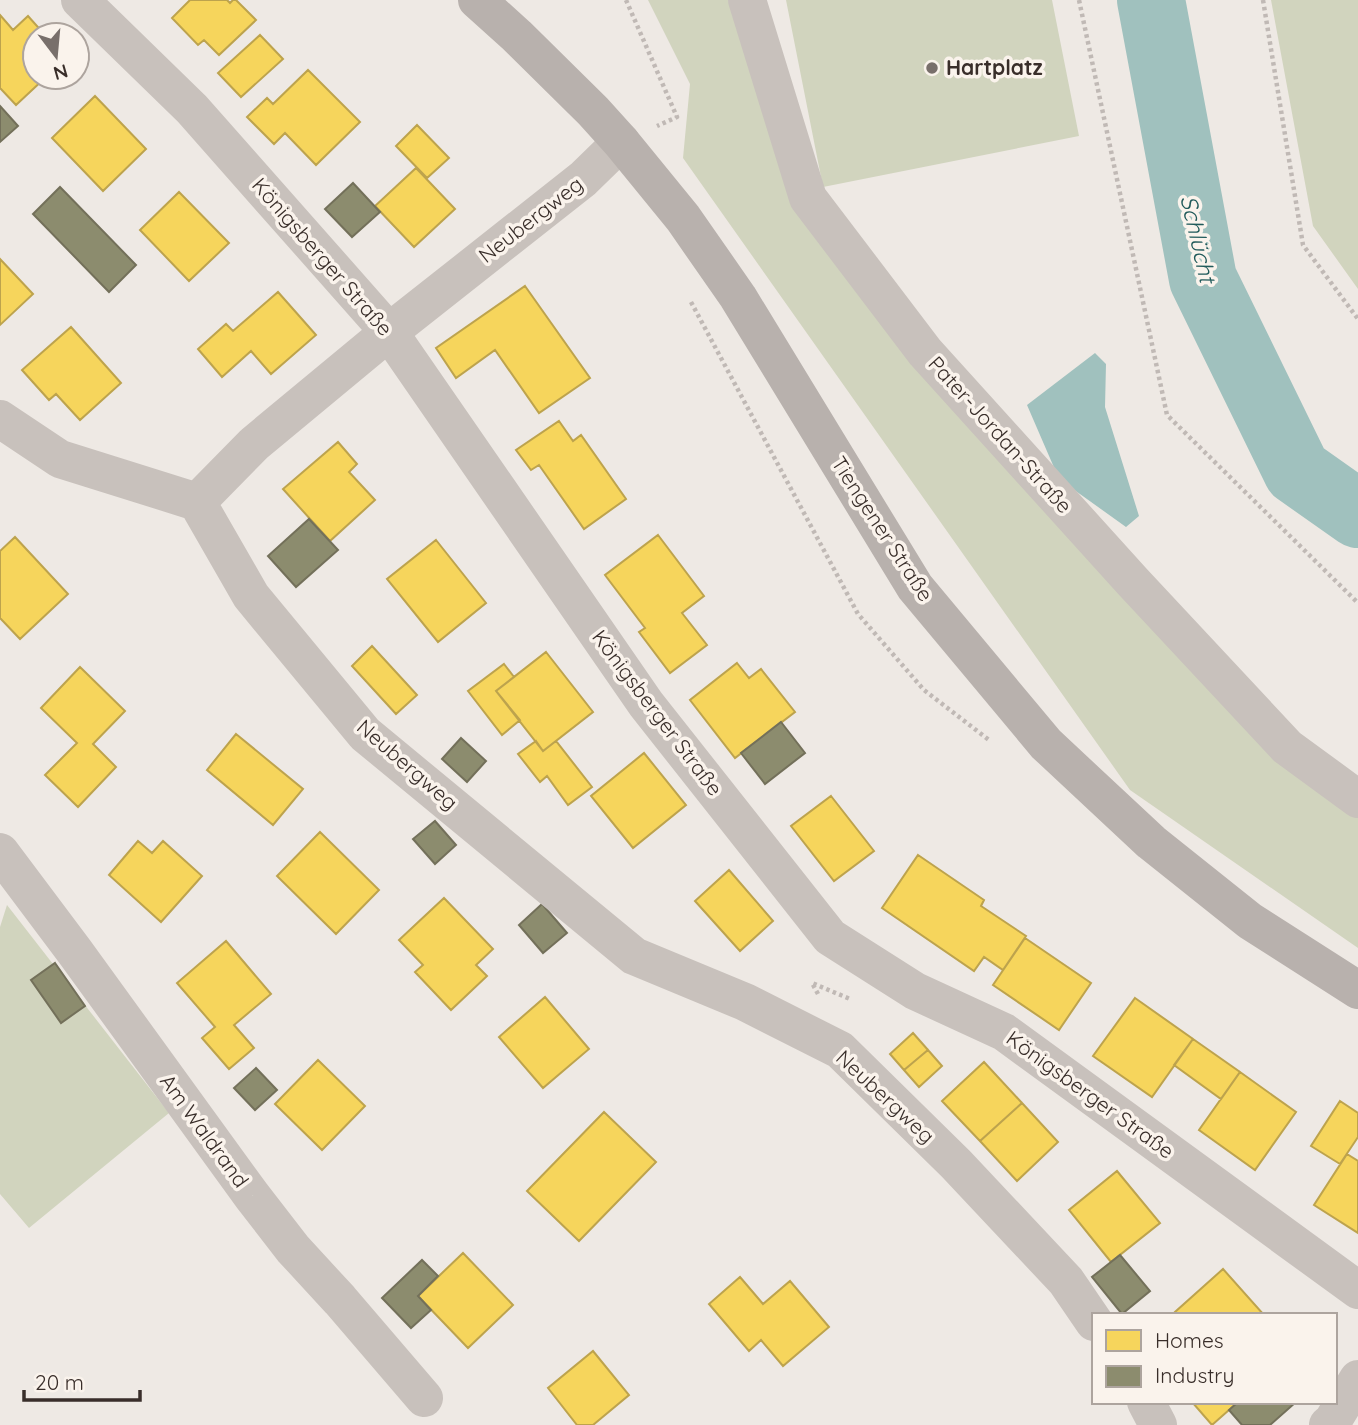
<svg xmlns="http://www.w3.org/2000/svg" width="1358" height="1425" font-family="Quicksand,sans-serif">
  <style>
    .green { fill: #d1d4be }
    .water { fill: #a0c1be }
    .homes { fill: #f6d55c; stroke: #bda34d; stroke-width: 2 }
    .industry { fill: #8c8c6e; stroke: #73705a; stroke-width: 2 }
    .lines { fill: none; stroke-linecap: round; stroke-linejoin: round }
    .river { stroke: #a0c1be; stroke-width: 68 }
    .path { stroke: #c0b9b5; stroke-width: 4.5; stroke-dasharray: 3.5 3.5; stroke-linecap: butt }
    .minor { stroke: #c8c1bc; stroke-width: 38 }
    .secondary { stroke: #b8b1ad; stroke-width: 38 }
    .poi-dot { fill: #786f6b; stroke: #faf3ec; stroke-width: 2.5 }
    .labels { text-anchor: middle; stroke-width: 7; stroke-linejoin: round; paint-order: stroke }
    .poi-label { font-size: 21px; font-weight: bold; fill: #392e2a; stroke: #faf3ec; text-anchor: start }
    .street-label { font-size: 21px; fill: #392e2a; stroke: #faf3ec }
    .water-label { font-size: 23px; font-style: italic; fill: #205a5a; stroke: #faf3ec }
  </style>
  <rect width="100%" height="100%" fill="#eee9e4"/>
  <path class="green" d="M648,0H728L797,204L1358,811V948L1130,790L683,158L690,84Z
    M786,0H1052L1079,136L823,187Z
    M1271,0H1358V289L1313,226Z
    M7,905L169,1113L29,1228L0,1194V927Z"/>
  <path class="water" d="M1095,353L1106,364L1105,407L1139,516L1126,527L1059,479L1027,405Z"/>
  <path class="homes" d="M190,0H227L230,3L233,0H236L256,20L219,55L204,40L198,45L172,18Z
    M0,15L13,30L28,16L45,35H35V77H46L16,105L0,88Z
    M260,35L283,59L241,97L218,73Z
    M308,70L360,122L316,165L285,133L274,144L247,117L267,98L273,104Z
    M95,96L146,149L103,191L52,138Z
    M417,125L449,158L427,178L396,146Z
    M416,168L455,209L414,247L375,206Z
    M179,192L229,243L189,281L140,230Z
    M0,259L33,294L0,325Z
    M525,286L590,378L539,413L495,350L456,378L436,348Z
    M278,292L316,335L271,374L251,351L222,377L198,349L226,324L233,331Z
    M71,327L121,383L80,420L56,394L49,400L22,370Z
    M559,421L573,441L581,435L626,499L584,529L539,465L531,470L516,450Z
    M338,442L357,464L349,472L375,500L330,541L283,489Z
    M658,535L704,596L682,613L707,645L670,673L639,632L645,628L605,575Z
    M15,537L68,594L20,639L0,618V551Z
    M436,540L486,603L438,642L387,579Z
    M372,646L417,695L396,714L352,666Z
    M546,652L593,712L543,751L496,691Z
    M737,663L749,678L761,669L795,712L735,758L690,700Z
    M504,664L514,677L496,691L520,720L502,735L468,691Z
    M80,667L125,711L93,744L116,767L78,807L45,775L77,743L41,708Z
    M236,734L303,789L273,825L207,770Z
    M536,741L543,751L556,741L592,787L568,805L547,776L540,782L518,754Z
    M644,753L686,805L633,848L591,796Z
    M831,796L874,851L834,881L791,826Z
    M320,832L379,890L336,934L277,876Z
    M138,841L152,853L163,841L202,876L161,922L109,875Z
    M918,855L984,900L981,906L1026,936L1003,970L984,957L974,971L882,908Z
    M729,870L773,921L740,951L695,901Z
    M444,898L493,949L476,965L487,976L451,1010L415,972L423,965L399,940Z
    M1025,938L1091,983L1059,1030L993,985Z
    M226,941L271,994L234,1025L254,1048L229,1069L202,1038L215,1027L177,983Z
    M545,997L589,1049L543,1088L499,1037Z
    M1135,998L1193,1039L1152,1097L1093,1056Z
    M913,1033L928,1050L904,1070L890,1054Z
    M1193,1039L1240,1072L1221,1099L1174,1065Z
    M928,1050L942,1066L919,1087L904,1070Z
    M318,1060L365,1106L322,1150L275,1104Z
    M984,1062L1022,1103L980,1141L942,1101Z
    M1240,1072L1296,1112L1255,1170L1199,1130Z
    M1340,1101L1358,1113V1137L1340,1164L1311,1146Z
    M1022,1103L1058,1142L1017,1181L980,1141Z
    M604,1112L656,1162L579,1241L527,1191Z
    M1347,1154L1358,1161V1233L1314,1205Z
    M1117,1171L1160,1223L1111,1262L1069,1210Z
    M463,1253L513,1305L468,1348L418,1296Z
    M1223,1269L1264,1315H1177L1175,1312Z
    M740,1277L763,1304L790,1281L829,1327L783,1366L761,1340L749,1351L709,1304Z
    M593,1351L629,1395L593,1425H577L548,1388Z
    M1192,1402H1238L1212,1425Z"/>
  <path class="industry" d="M0,106L18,126L0,142Z
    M353,183L380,212L352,237L325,209Z
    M60,187L136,265L109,292L33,214Z
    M309,519L338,550L296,587L268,556Z
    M781,722L805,753L765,784L741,753Z
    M461,738L486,761L467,782L442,759Z
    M435,821L456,845L435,864L413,839Z
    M542,904L567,933L543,953L519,925Z
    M55,963L85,1006L61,1023L31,980Z
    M256,1068L277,1090L255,1110L234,1088Z
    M1120,1255L1150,1291L1122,1314L1092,1277Z
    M422,1260L438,1276L418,1296L431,1310L411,1328L382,1298Z
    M1238,1402H1296L1270,1425H1242L1229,1410Z"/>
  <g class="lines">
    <path class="river" d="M1151,0L1203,279L1297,471L1358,514"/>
    <path class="path" d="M626,0L677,117L657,126
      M1079,0L1167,415L1358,603
      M1263,0L1303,245L1358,319
      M691,302L858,614L924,690L989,740
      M818,994L812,983L850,999"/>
    <path class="minor" d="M80,0L192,109L389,332L646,704L830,937L915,991L1004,1032L1358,1290
      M747,0L808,198L925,352L1133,582L1287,747L1358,799
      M0,419L60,459L197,502
      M197,502L251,596L365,734L634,956L745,1002L840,1050L956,1164L1066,1281L1094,1322
      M197,502L254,444L389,332L583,179L621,142
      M0,852L75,952L252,1196L293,1249L340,1300L424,1398
      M1146,1402L1158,1425
      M1328,1425L1332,1422L1358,1379"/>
    <path class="secondary" d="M477,0L517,36L593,111L621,142L683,218L738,297L915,587L1046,744L1151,842L1250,921L1358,990"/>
  </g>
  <circle class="poi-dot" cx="932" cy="68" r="7"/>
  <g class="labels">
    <g class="poi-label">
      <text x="946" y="75">Hartplatz</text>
    </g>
    <g class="street-label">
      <text transform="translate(531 220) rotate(-38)" y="7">Neubergweg</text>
      <text transform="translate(322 257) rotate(49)" y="7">Königsberger Straße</text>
      <text transform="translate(1000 435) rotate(48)" y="7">Pater-Jordan-Straße</text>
      <text transform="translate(882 529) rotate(57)" y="7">Tiengener Straße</text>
      <text transform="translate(657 713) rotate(53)" y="7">Königsberger Straße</text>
      <text transform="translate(407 765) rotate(41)" y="7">Neubergweg</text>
      <text transform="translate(1090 1095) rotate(36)" y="7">Königsberger Straße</text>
      <text transform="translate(885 1097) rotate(43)" y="7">Neubergweg</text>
      <text transform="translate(204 1131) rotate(54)" y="7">Am Waldrand</text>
    </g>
    <g class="water-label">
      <text transform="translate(1198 239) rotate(77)" y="8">Schlücht</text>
    </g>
  </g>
  <rect x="1092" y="1313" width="245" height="91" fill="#faf3ec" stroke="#ada49e" stroke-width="2"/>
  <rect x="1106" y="1330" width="35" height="21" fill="#f6d55c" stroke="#ada49e" stroke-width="2"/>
  <text x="1155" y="1348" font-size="21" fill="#392e2a">Homes</text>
  <rect x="1106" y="1366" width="35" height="21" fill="#8c8c6e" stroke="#ada49e" stroke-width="2"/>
  <text x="1155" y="1383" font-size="21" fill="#392e2a">Industry</text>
  <g transform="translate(56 56) rotate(164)"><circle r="33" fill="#faf3ec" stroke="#ada49e" stroke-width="2"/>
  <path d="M0-5L12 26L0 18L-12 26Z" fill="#786f6b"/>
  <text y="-10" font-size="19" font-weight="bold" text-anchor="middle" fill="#392e2a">N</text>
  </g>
  <path d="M24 1390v10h116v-10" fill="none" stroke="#392e2a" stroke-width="3.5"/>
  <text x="35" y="1390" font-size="21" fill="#392e2a" stroke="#faf3ec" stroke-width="5" paint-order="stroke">20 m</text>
</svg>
